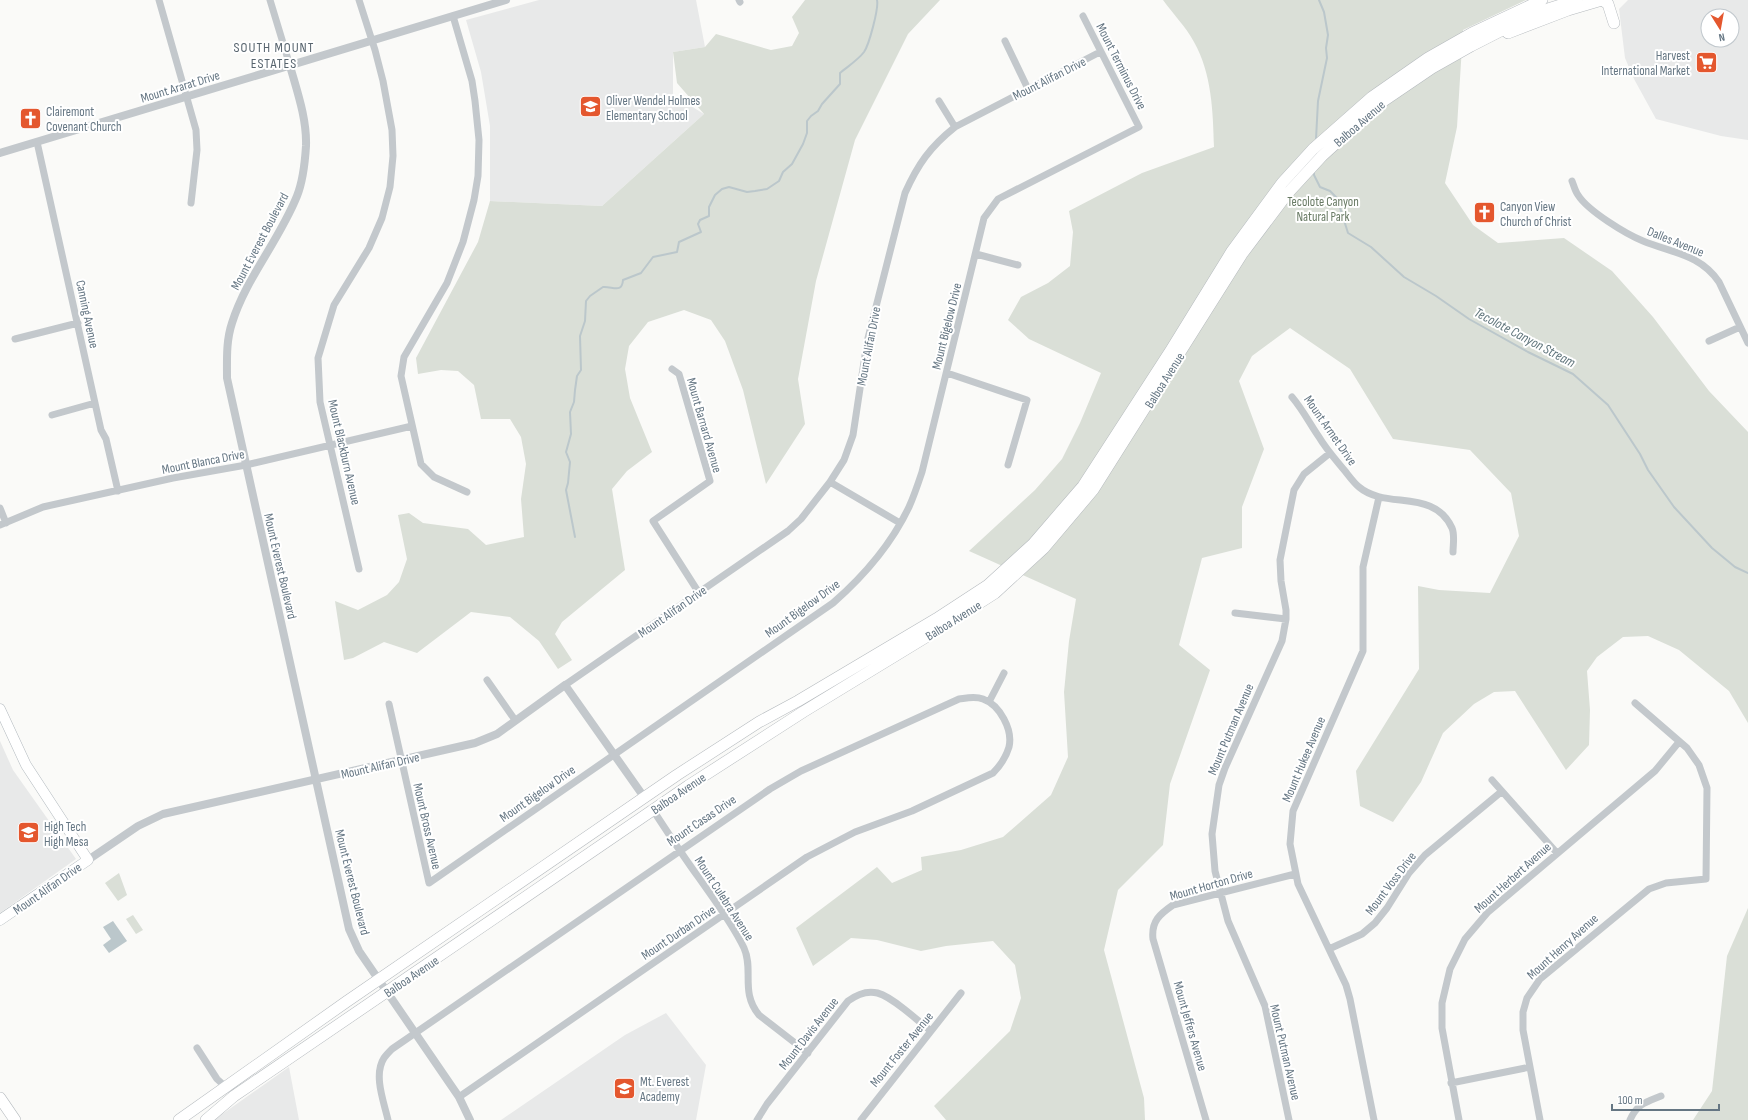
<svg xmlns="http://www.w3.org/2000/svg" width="1748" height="1120" font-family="'Sofia Sans Condensed',sans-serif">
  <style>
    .built { fill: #e8e9e9; fill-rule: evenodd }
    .green { fill: #dadfd7 }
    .water { fill: #bbc7cb }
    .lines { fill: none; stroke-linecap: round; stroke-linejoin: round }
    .stream { stroke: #bbc7cb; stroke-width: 2 }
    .secondary-casing { stroke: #b3babf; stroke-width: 11 }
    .primary-casing { stroke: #b5babe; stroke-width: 12 }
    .minor { stroke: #c3c8cc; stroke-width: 7 }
    .tertiary { stroke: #c3c8cc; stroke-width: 8 }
    .secondary { stroke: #fff; stroke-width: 10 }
    .primary { stroke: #fff; stroke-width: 11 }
    .labels { text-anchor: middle; stroke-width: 4; stroke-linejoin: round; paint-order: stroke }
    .poi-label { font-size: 13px; fill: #657683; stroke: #fff; text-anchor: start }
    .street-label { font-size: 13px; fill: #657683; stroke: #fff }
    .park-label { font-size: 13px; fill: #687a64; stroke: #fff }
    .neighbourhood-label { font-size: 14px; letter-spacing: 1px; fill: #57646e; stroke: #fff }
    .water-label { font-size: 14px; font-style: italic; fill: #60757c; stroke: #fff }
  </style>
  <rect width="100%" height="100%" fill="#fafaf8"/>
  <path class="built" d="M539,0H696L705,47L673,52V95L704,114L602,206L490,201V126L481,72L466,20Z
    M1628,0H1748V140L1721,136L1656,119L1634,79L1625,58L1619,9ZM1708,16H1732V40H1708Z
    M0,741L13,770L76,859L0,913Z
    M666,1013L706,1065L696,1120H501L625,1035Z
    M289,1067L299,1120H214Z"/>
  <path class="green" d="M805,0H940L908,34L855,140L816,281L798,379L805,424L766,484L743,390L725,341L711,320L684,310L648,322L629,346L625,369L630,398L652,452L627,471L612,489L625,570L562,622L555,634L572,660L558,669L539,641L510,617L471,612L417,653L384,642L353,658L344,660L335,601L358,610L387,595L399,582L407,559L398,515L409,513L423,523L468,529L486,545L524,537L521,499L526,464L521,437L510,419H481L474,385L458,371L441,370L418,374L416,358L478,242L490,201L602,206L704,114L677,83L673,52L705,47L716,34L771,50L792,46L799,33L792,17Z
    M1163,0H1526L1463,30L1457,127L1445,183L1473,225L1498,243L1564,238L1612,271L1653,317L1709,391L1748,432V723L1729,691L1679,650L1648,636L1623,637L1597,657L1587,671L1590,710L1589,745L1566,770L1515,691L1494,692L1474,704L1443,733L1421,782L1393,822L1360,806L1356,771L1419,669L1418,586L1439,590L1490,593L1519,536L1511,493L1470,450L1393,439L1350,369L1290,328L1252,356L1239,381L1264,449L1242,507V548L1202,558L1179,645L1210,670L1170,784L1163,845L1118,890L1104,950L1144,1098L1145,1120H946L934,1106L1010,1031L1021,998L1015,965L993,941L946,946L921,951L877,940L851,938L813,966L796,928L877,867L892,883L922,870L921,857L961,850L1003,837L1051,795L1068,757L1064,692L1069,641L1076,599L969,551L1035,490L1062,459L1080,423L1101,373L1029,339L1008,320L1021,297L1048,283L1070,266L1073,232L1069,211L1142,173L1214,147C1213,112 1212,74 1194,42C1186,27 1173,14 1163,0Z
    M119,873L127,895L118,901L105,883Z
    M1748,908V1120H1693L1712,1091L1727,956Z
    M133,915L143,930L136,934L126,919Z"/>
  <path class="water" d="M113,921L127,941L109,953L103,945L111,939L103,927Z"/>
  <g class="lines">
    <path class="stream" d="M1316,139L1318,101L1327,58L1326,48L1328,35L1324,12L1319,0
      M1314,172V175L1320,187L1330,191L1337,198L1348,233L1371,247L1404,277L1436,296L1469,319L1528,352L1573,374L1608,405L1640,454L1648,470L1674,507L1712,548L1735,567L1748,573
      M575,537L566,490L568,483L570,462L566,452L571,434L570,412L574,402L575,390L577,376L581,370L580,336L585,321L586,301L590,296L603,287C612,286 622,294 623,280L641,273L653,257L677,252L679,242L701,232L698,224L700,220L709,216V207L715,195L722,189L729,187L747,192L755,191L767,189L779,181L783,172L792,164L803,144L807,133V121L811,116L818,111L822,104L840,84V73C847,67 858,60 864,52C869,45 879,8 877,0"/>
    <defs>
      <path id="secondary" d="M0,709L26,765L88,860L0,920"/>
      <path id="primary" d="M1508,33L1568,10L1602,0L1608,4L1614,23
        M0,1098L15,1120
        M179,1120L346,1002L677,775L759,722L798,701L936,619L988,585L1033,544L1083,486L1171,350L1232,251L1282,183L1313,149L1372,97L1428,58L1472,33L1542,0
        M206,1120L234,1096L688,786L803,712L931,634L995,593L1044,548L1093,490L1242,254L1288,193L1322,156L1379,104L1432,68L1471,46L1522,20L1548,9L1576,0"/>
    </defs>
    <use href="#secondary" class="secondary-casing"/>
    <use href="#primary" class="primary-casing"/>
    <path class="minor" d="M159,0L196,130L197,150L191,203
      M270,0L290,66
      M739,0L740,2
      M453,16L472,81L475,101L479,140L478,176L474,200L463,242L447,283L404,357L401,376L421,464L434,477L467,492
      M1005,41L1028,89
      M939,101L955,127
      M37,142L101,430L106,439L118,491
      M1572,181C1574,186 1575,191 1578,195C1588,211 1626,234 1643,241C1672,253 1700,254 1719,282L1748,343
      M976,254L1018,265
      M15,339L78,323
      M1709,341L1740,327
      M672,369L679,374L710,481L653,521L699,593
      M947,373L1027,400L1008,465
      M1292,397C1303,410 1310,424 1319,437C1326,449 1336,460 1345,471C1349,476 1354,483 1359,487C1386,510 1434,488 1452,528C1455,535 1453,545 1453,552
      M52,415L95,403
      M830,482L900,523
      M0,508L6,523
      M0,525L43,507L173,478L246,465L412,426
      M359,569L320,402L318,358L334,305L369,248L382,218L390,187L393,156L392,130L383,81L375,50L359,0
      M1235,613L1286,619
      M487,680L515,720
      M565,685L788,531L801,519L830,482L844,460L853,435L867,342L905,193C918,164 930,147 955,127L1100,52
      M989,702L1004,673
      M389,704L429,883L833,603C865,575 891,545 909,507C914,496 918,484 922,472L984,218L998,199L1139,127L1083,16
      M1492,780L1557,853
      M653,810C668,833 683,856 699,878C715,901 732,923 744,948C754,970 740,992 759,1015L808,1053
      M1329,949L1362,934L1375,923L1387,908L1409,873L1425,855L1501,792
      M197,1048L217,1079L228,1089
      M1451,1083L1530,1067
      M388,1120C384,1102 373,1075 384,1058C386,1055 389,1052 392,1049L770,789L801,771L959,699C967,698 975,696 983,699C1000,705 1013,730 1009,747C1006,757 1000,766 993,773L912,811L855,832L807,857L459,1097
      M757,1120L767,1104L848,1001C871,984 885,994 904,1009C913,1016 922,1024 931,1031
      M861,1120L961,993
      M1206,1120L1153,939C1151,921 1160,914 1173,905L1295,874
      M1289,1120L1265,1006L1228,921L1215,871L1212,834L1219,785L1225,768L1282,641L1286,619V610L1281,581L1280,560L1294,490L1304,474L1330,453
      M1374,1120L1350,999L1346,985L1298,884L1290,844L1293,811L1363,651V567L1379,497
      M1459,1120L1442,1028V1003L1450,969L1465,939L1488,912L1655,771L1679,742
      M1540,1120L1523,1030V1012L1527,998L1540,979L1649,889L1666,883L1706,879L1707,788L1699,765L1687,748L1635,703
      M1630,1120C1637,1104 1646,1102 1661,1096"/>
    <path class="tertiary" d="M290,66C297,91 307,119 306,146C305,162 303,181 297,196C279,241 246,278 232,323C226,341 227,359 227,378L349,929L359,951L459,1097L470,1120
      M0,153L506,0
      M88,860L138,826L163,814L475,743L497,734L565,685L644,797"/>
    <use href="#secondary" class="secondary"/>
    <use href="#primary" class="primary"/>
  </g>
  <defs>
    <symbol id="supermarket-square" viewBox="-11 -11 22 22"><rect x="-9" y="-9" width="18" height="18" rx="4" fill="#e4572e" stroke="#fff"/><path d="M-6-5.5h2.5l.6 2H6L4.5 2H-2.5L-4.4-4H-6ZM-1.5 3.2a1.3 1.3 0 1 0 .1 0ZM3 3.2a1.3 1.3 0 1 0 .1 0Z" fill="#fff"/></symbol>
    <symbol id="school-square" viewBox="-11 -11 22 22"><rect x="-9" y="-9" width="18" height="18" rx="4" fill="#e4572e" stroke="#fff"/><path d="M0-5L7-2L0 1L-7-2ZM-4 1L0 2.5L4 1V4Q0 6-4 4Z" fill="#fff"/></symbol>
    <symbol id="church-square" viewBox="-11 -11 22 22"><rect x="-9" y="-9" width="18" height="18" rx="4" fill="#e4572e" stroke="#fff"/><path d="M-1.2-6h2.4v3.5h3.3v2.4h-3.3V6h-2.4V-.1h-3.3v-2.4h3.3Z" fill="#fff"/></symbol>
  </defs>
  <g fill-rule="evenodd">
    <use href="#supermarket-square" x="1694" y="50" width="25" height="25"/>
    <use href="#school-square" x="578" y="94" width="25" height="25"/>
    <use href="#church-square" x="18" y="106" width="25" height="25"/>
    <use href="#church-square" x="1472" y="200" width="25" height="25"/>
    <use href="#school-square" x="16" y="820" width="25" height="25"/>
    <use href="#school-square" x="612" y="1076" width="25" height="25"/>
  </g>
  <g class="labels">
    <g class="poi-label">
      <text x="1690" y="60" text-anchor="end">Harvest<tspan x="1690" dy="15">International Market</tspan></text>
      <text x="606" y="105">Oliver Wendel Holmes<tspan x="606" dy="15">Elementary School</tspan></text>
      <text x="46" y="116">Clairemont<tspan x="46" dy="15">Covenant Church</tspan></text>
      <text x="1500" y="211">Canyon View<tspan x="1500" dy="15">Church of Christ</tspan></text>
      <text x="44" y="831">High Tech<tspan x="44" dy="15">High Mesa</tspan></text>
      <text x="640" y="1086">Mt. Everest<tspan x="640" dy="15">Academy</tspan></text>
    </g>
    <g class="street-label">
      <text transform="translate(1122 66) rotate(63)" y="5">Mount Terminus Drive</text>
      <text transform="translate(1049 78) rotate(-27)" y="5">Mount Alifan Drive</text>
      <text transform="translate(180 86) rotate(-17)" y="5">Mount Ararat Drive</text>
      <text transform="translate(1359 123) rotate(-41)" y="5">Balboa Avenue</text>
      <text transform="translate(259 241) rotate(-62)" y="5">Mount Everest Boulevard</text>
      <text transform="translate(1676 241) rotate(22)" y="5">Dalles Avenue</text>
      <text transform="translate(88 314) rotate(78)" y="5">Canning Avenue</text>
      <text transform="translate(946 326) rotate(-76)" y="5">Mount Bigelow Drive</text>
      <text transform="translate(868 346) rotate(-79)" y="5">Mount Alifan Drive</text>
      <text transform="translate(1164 380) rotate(-58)" y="5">Balboa Avenue</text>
      <text transform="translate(705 425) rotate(74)" y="5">Mount Barnard Avenue</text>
      <text transform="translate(1331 430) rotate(55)" y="5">Mount Armet Drive</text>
      <text transform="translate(345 452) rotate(77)" y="5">Mount Blackburn Avenue</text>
      <text transform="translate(203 461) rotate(-11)" y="5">Mount Blanca Drive</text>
      <text transform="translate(281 566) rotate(77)" y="5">Mount Everest Boulevard</text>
      <text transform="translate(802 608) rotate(-36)" y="5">Mount Bigelow Drive</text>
      <text transform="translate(672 611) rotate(-35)" y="5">Mount Alifan Drive</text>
      <text transform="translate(953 620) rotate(-32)" y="5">Balboa Avenue</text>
      <text transform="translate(1230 729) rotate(-67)" y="5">Mount Putman Avenue</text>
      <text transform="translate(1303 759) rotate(-67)" y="5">Mount Hukee Avenue</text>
      <text transform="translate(380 765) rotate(-13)" y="5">Mount Alifan Drive</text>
      <text transform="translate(537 793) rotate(-35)" y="5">Mount Bigelow Drive</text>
      <text transform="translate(678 793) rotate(-34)" y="5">Balboa Avenue</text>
      <text transform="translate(701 820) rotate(-34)" y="5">Mount Casas Drive</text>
      <text transform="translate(428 826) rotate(77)" y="5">Mount Bross Avenue</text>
      <text transform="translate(1512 877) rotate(-42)" y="5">Mount Herbert Avenue</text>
      <text transform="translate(353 882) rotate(76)" y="5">Mount Everest Boulevard</text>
      <text transform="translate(1390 883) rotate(-53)" y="5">Mount Voss Drive</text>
      <text transform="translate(1211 884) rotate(-16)" y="5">Mount Horton Drive</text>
      <text transform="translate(47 888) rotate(-35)" y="5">Mount Alifan Drive</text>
      <text transform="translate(725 898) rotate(57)" y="5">Mount Culebra Avenue</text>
      <text transform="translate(678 932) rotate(-34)" y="5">Mount Durban Drive</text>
      <text transform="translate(1562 946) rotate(-42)" y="5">Mount Henry Avenue</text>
      <text transform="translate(411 976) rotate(-34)" y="5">Balboa Avenue</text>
      <text transform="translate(1191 1026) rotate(74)" y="5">Mount Jeffers Avenue</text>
      <text transform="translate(808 1033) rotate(-52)" y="5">Mount Davis Avenue</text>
      <text transform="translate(901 1049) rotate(-51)" y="5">Mount Foster Avenue</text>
      <text transform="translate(1286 1052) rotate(77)" y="5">Mount Putman Avenue</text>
    </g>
    <g class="park-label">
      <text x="1323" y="206">Tecolote Canyon<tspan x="1323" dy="15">Natural Park</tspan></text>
    </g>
    <g class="neighbourhood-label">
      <text x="274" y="52">SOUTH MOUNT<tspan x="274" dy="16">ESTATES</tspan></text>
    </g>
    <g class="water-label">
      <text transform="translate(1525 337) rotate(28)" y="5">Tecolote Canyon Stream</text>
    </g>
  </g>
  <g transform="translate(1720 28) rotate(169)"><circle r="19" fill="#ffffff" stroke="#c1c8cd"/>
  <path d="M0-3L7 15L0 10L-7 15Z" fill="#e4572e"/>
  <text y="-6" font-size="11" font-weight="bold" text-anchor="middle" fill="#657683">N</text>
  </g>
  <path d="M1612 1104v6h107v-6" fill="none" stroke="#657683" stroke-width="2"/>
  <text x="1618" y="1104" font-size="12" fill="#657683" stroke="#ffffff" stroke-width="3" paint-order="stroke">100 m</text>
</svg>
